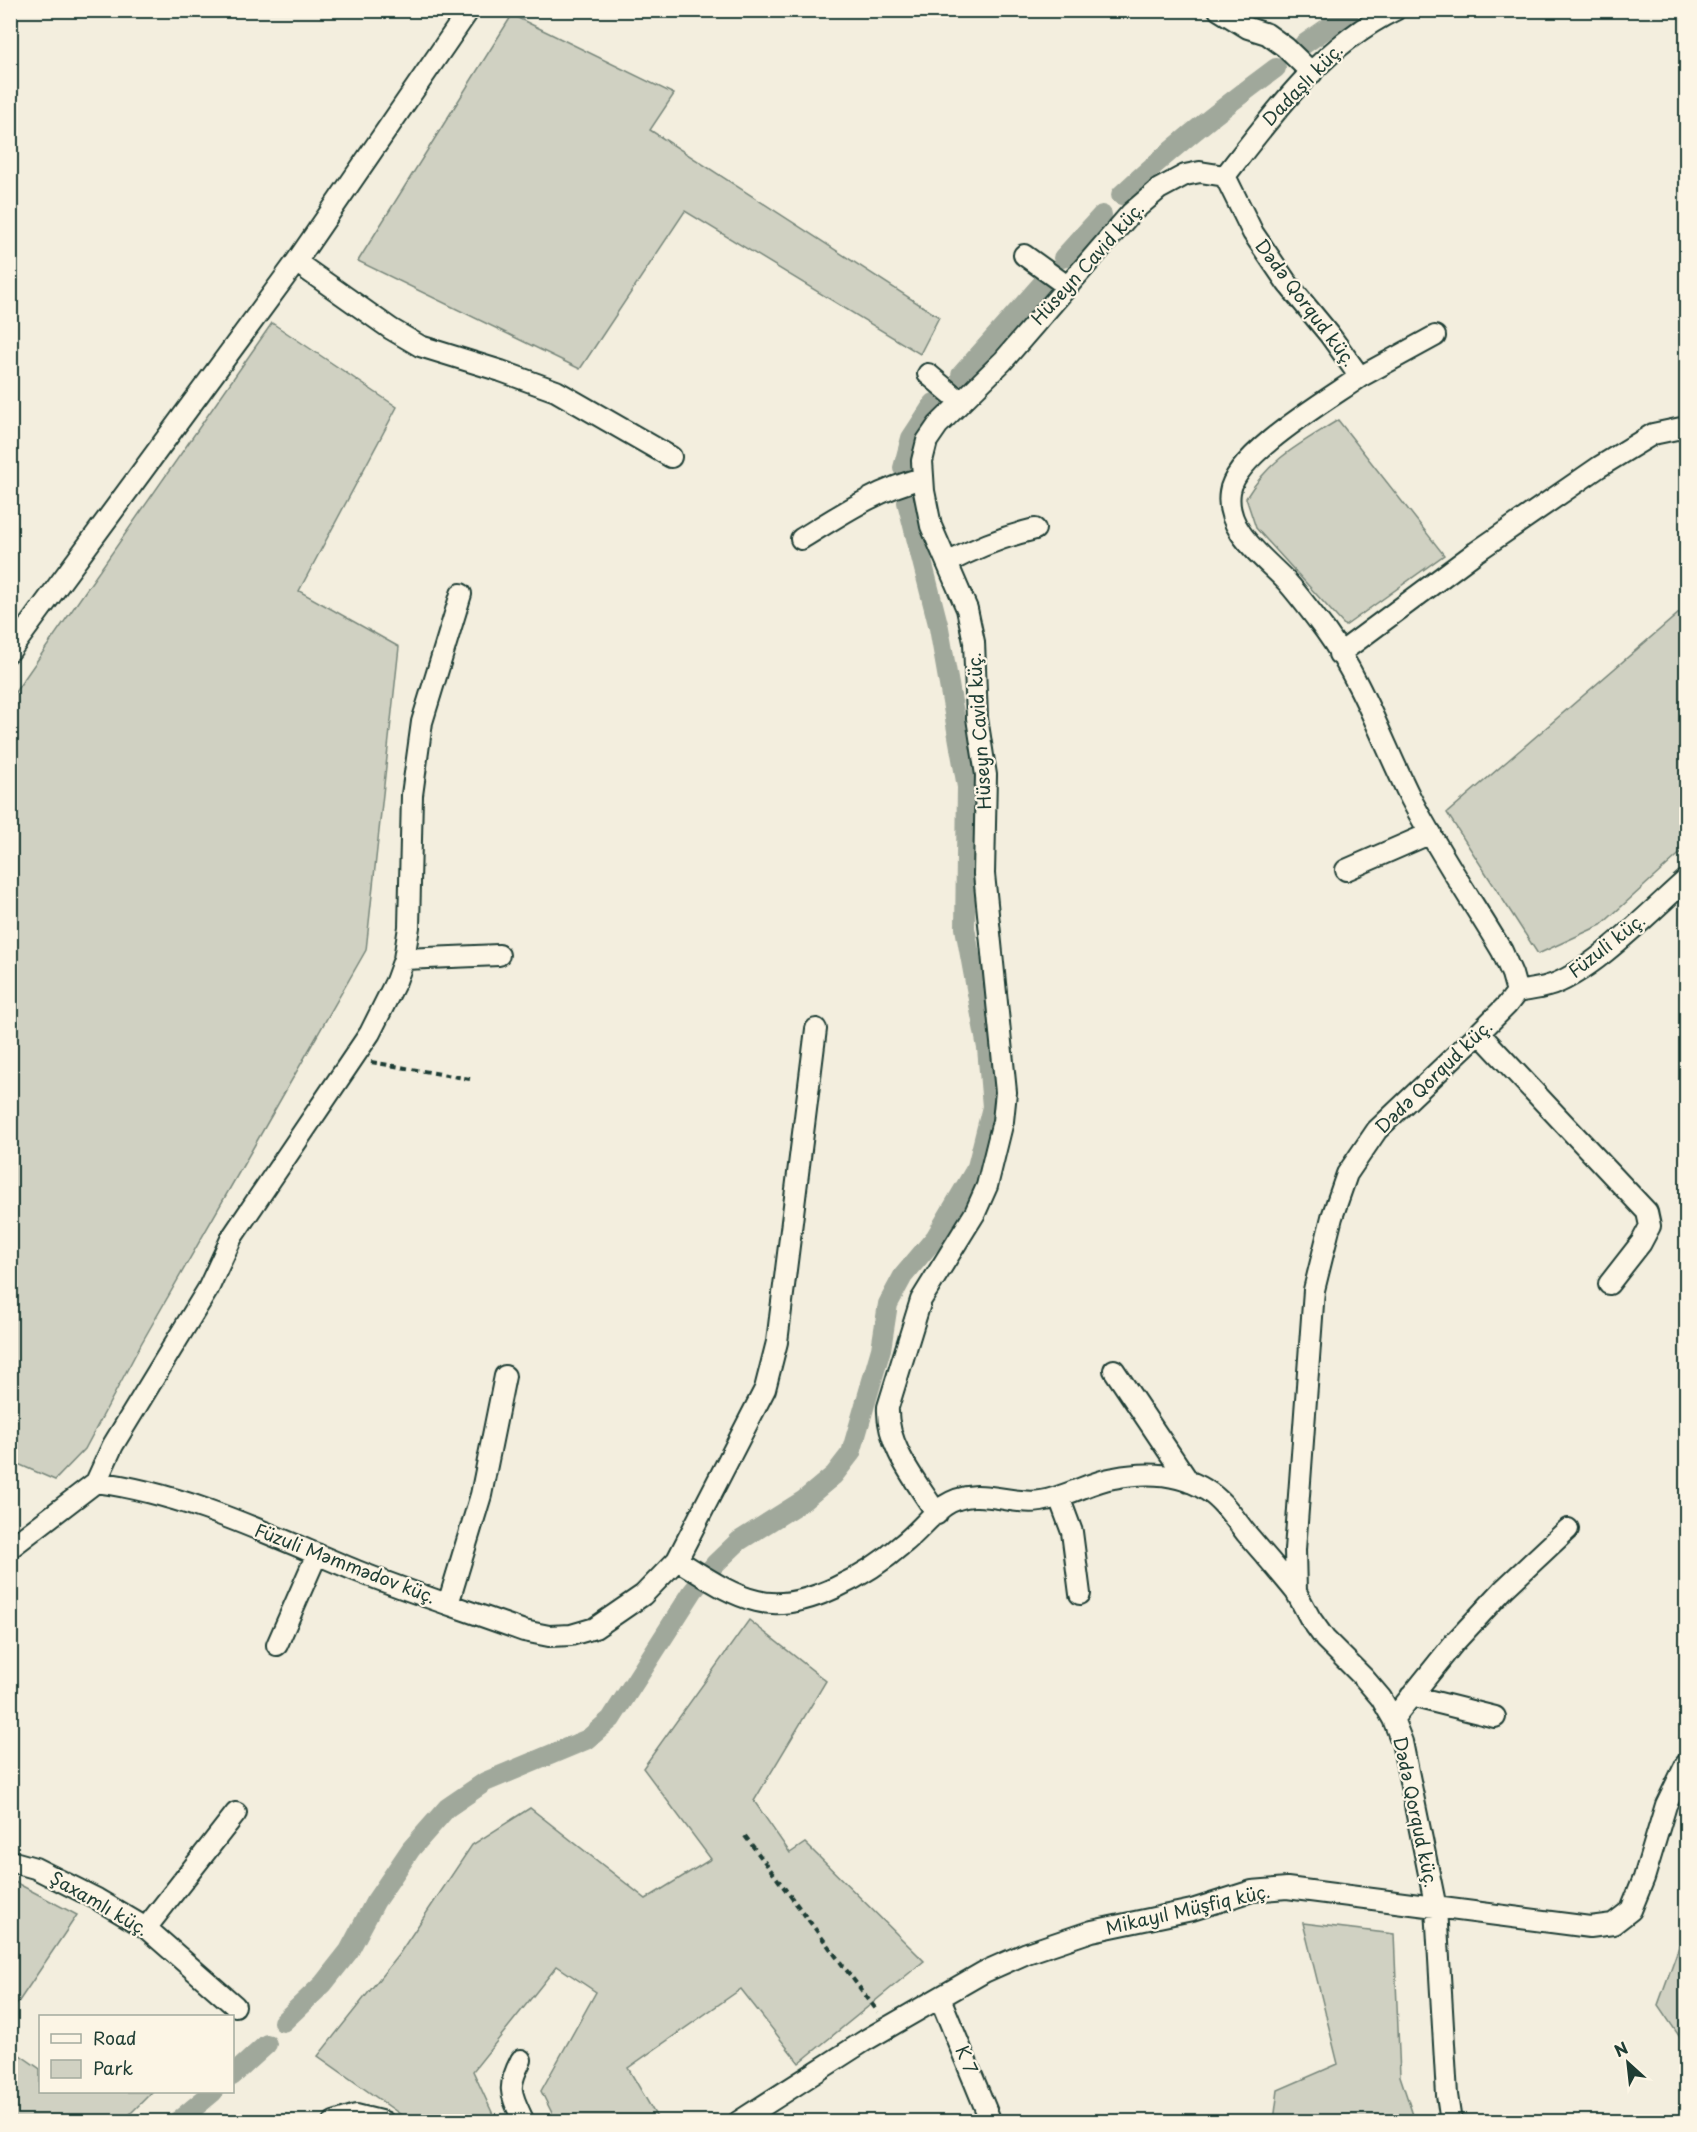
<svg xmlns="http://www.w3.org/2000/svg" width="1697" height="2132" font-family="'Playpen Sans',sans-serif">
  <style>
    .green { fill: #d0d1c2; stroke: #78877b; stroke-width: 1.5 }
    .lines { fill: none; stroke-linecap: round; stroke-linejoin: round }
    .canal { stroke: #a0a89b; stroke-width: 20 }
    .minor-casing { stroke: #1f3d34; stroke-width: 24 }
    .path { stroke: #1f3d34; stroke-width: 4; stroke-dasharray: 6 4.5; stroke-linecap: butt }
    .minor { stroke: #fcf5e5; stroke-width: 20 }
    .labels { text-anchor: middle; stroke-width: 4.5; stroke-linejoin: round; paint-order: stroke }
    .street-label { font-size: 18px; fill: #1f3d34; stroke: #fcf5e5 }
  </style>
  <rect width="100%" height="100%" fill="#f3eede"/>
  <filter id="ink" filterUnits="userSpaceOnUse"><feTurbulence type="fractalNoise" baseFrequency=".0167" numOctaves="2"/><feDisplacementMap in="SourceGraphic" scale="12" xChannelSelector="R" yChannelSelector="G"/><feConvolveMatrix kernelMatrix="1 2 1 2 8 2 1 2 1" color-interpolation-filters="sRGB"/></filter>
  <g filter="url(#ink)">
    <path class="green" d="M512,15L674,94L650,130L939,317L920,354L685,211L580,369L358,261Z
      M272,323L397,407L299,591L399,647L366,950L141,1344L85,1449L55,1480L11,1461V698Z
      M1338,420L1444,555L1345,626L1256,528L1246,498C1270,458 1300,444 1338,420Z
      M1686,607V848L1601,925L1538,954L1447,813Z
      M749,1620L826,1681L754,1801L790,1853L805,1843L924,1961L799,2063L741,1989L628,2068L659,2121H556L541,2091L596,1992L557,1966L473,2071L496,2121H410L318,2056L399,1954L472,1845L530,1808L646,1899L711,1859L643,1768Z
      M11,1880L77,1915L11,2013Z
      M1303,1923L1394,1934L1400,2076L1415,2121H1274L1278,2090L1338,2064Z
      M1686,1927V2046L1658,2005Z
      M10,2048L40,2069V2092H152L123,2121H11Z"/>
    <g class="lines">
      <path class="canal" d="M1303,45L1349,13
        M1121,195C1170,149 1222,108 1276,68
        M1063,258L1102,215
        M961,375L1041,285
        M903,468L911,438L934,403
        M283,2022L323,1984L349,1951L375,1902L411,1849L447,1808L485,1782L588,1739L611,1719L693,1591L715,1564L739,1541L804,1500L834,1475L851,1453L881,1349L888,1304L903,1276L935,1238L977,1167L992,1107L987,1048L965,928L967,787L939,628L907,502
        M232,2076L267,2044
        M177,2122L213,2092"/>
      <defs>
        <path id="minor" d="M1219,10L1248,28L1267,34L1285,47L1312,73
          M1225,176L1253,233L1287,283L1329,334L1360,377C1329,399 1235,454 1230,492C1224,531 1265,558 1288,583C1301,598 1313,614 1325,630C1362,681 1383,743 1411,799C1438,851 1472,901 1502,951L1512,974L1517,992L1507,1005L1479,1033L1377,1130L1347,1174L1332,1217L1314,1290L1295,1550L1296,1592L1310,1618L1325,1639L1364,1678L1381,1698L1393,1719L1402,1742L1436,1908L1447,2095L1451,2122
          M1225,176C1273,114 1323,45 1395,10
          M1024,255L1067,286
          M296,262L391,329L420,346L501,371L556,391L671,457
          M928,374L961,402
          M1360,377L1435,336
          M801,539C840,515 878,489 923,478
          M947,563C977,547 1002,537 1035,529
          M10,651L296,262L469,10
          M1339,654L1476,552L1599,467L1653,434L1686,427
          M1346,870L1431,833
          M404,959L499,955
          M1517,992C1527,990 1538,989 1548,986C1589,975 1653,909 1686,880
          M1479,1033L1647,1212L1650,1226L1641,1243L1609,1284
          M1114,1370L1189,1482
          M96,1482L113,1445L208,1289L232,1237L370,1033L396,981L404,959L409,927L412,795L422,722L461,594
          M1059,1497L1072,1532L1080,1594
          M937,1514C917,1482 886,1446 888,1407L921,1300L975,1213L987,1186L1003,1121L1006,1092L984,874L986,775L977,718L974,642L967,609L931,526L924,491L922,461L927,441L938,425L1003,361L1131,213L1159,189L1185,175L1200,172L1225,176
          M10,1548L96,1482C188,1494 272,1536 357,1571C412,1593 469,1611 524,1631L549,1636L571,1635L595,1628L643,1595L677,1560L765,1389L777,1342L816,1029
          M677,1560C702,1575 728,1594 757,1601C804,1613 870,1573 904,1543C918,1532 930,1516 944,1506C977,1484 1008,1506 1041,1501C1067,1497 1089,1482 1114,1478C1145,1472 1179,1473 1206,1490C1223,1500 1234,1518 1246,1533C1263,1553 1280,1572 1296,1592
          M448,1604L481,1495L505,1376
          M277,1645L317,1554
          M1411,1696L1495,1717
          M1393,1719L1454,1643L1504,1589L1568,1529
          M10,1861L35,1868L97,1899L146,1928L235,2006
          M146,1928L236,1813
          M940,1998L991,2122
          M521,2060C506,2089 511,2094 524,2122
          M334,2122L356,2115L384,2122
          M738,2122L866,2040L984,1972L1027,1953L1092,1931L1192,1910L1252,1891L1287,1888L1590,1927L1613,1924L1631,1910L1644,1878L1666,1805L1686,1764"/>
      </defs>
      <use href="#minor" class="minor-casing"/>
      <path class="path" d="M371,1062L470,1079
        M745,1836L878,2012"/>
      <use href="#minor" class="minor"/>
    </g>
  </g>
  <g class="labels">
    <g class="street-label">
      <text transform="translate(1303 85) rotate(-46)" y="6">Dadaşlı küç.</text>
      <text transform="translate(1088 264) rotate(-48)" y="6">Hüseyn Cavid küç.</text>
      <text transform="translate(1305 303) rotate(53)" y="6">Dədə Qorqud küç.</text>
      <text transform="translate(980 731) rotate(-94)" y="6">Hüseyn Cavid küç.</text>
      <text transform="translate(1607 946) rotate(-38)" y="6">Füzuli küç.</text>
      <text transform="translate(1434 1077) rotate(-44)" y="6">Dədə Qorqud küç.</text>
      <text transform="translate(345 1564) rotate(21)" y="6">Füzuli Məmmədov küç.</text>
      <text transform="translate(1415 1812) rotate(78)" y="6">Dədə Qorqud küç.</text>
      <text transform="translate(99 1904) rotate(30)" y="6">Şaxamlı küç.</text>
      <text transform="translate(1188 1910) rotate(-13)" y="6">Mikayıl Müşfiq küç.</text>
      <text transform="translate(966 2060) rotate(67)" y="6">K 7</text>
    </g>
  </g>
  <rect width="1697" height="2132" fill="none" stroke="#fcf5e5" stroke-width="36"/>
  <rect x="18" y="18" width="1661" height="2096" fill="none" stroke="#1f3d34" stroke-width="2" filter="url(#ink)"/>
  <rect x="39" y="2015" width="195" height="78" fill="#fcf5e5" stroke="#a4ab9e" stroke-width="1.5"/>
  <rect x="51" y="2034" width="30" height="9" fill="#fcf5e5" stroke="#a4ab9e" stroke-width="1.5"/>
  <text x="93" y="2045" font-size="18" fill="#1f3d34">Road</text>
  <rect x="51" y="2060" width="30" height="18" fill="#d0d1c2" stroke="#a4ab9e" stroke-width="1.5"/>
  <text x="93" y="2075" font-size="18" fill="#1f3d34">Park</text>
  <g transform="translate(1628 2063) rotate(333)" stroke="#fcf5e5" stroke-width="4.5" paint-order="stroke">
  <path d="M0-4.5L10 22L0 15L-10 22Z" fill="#1f3d34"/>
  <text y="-9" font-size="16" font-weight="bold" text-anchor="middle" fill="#1f3d34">N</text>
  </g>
</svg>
